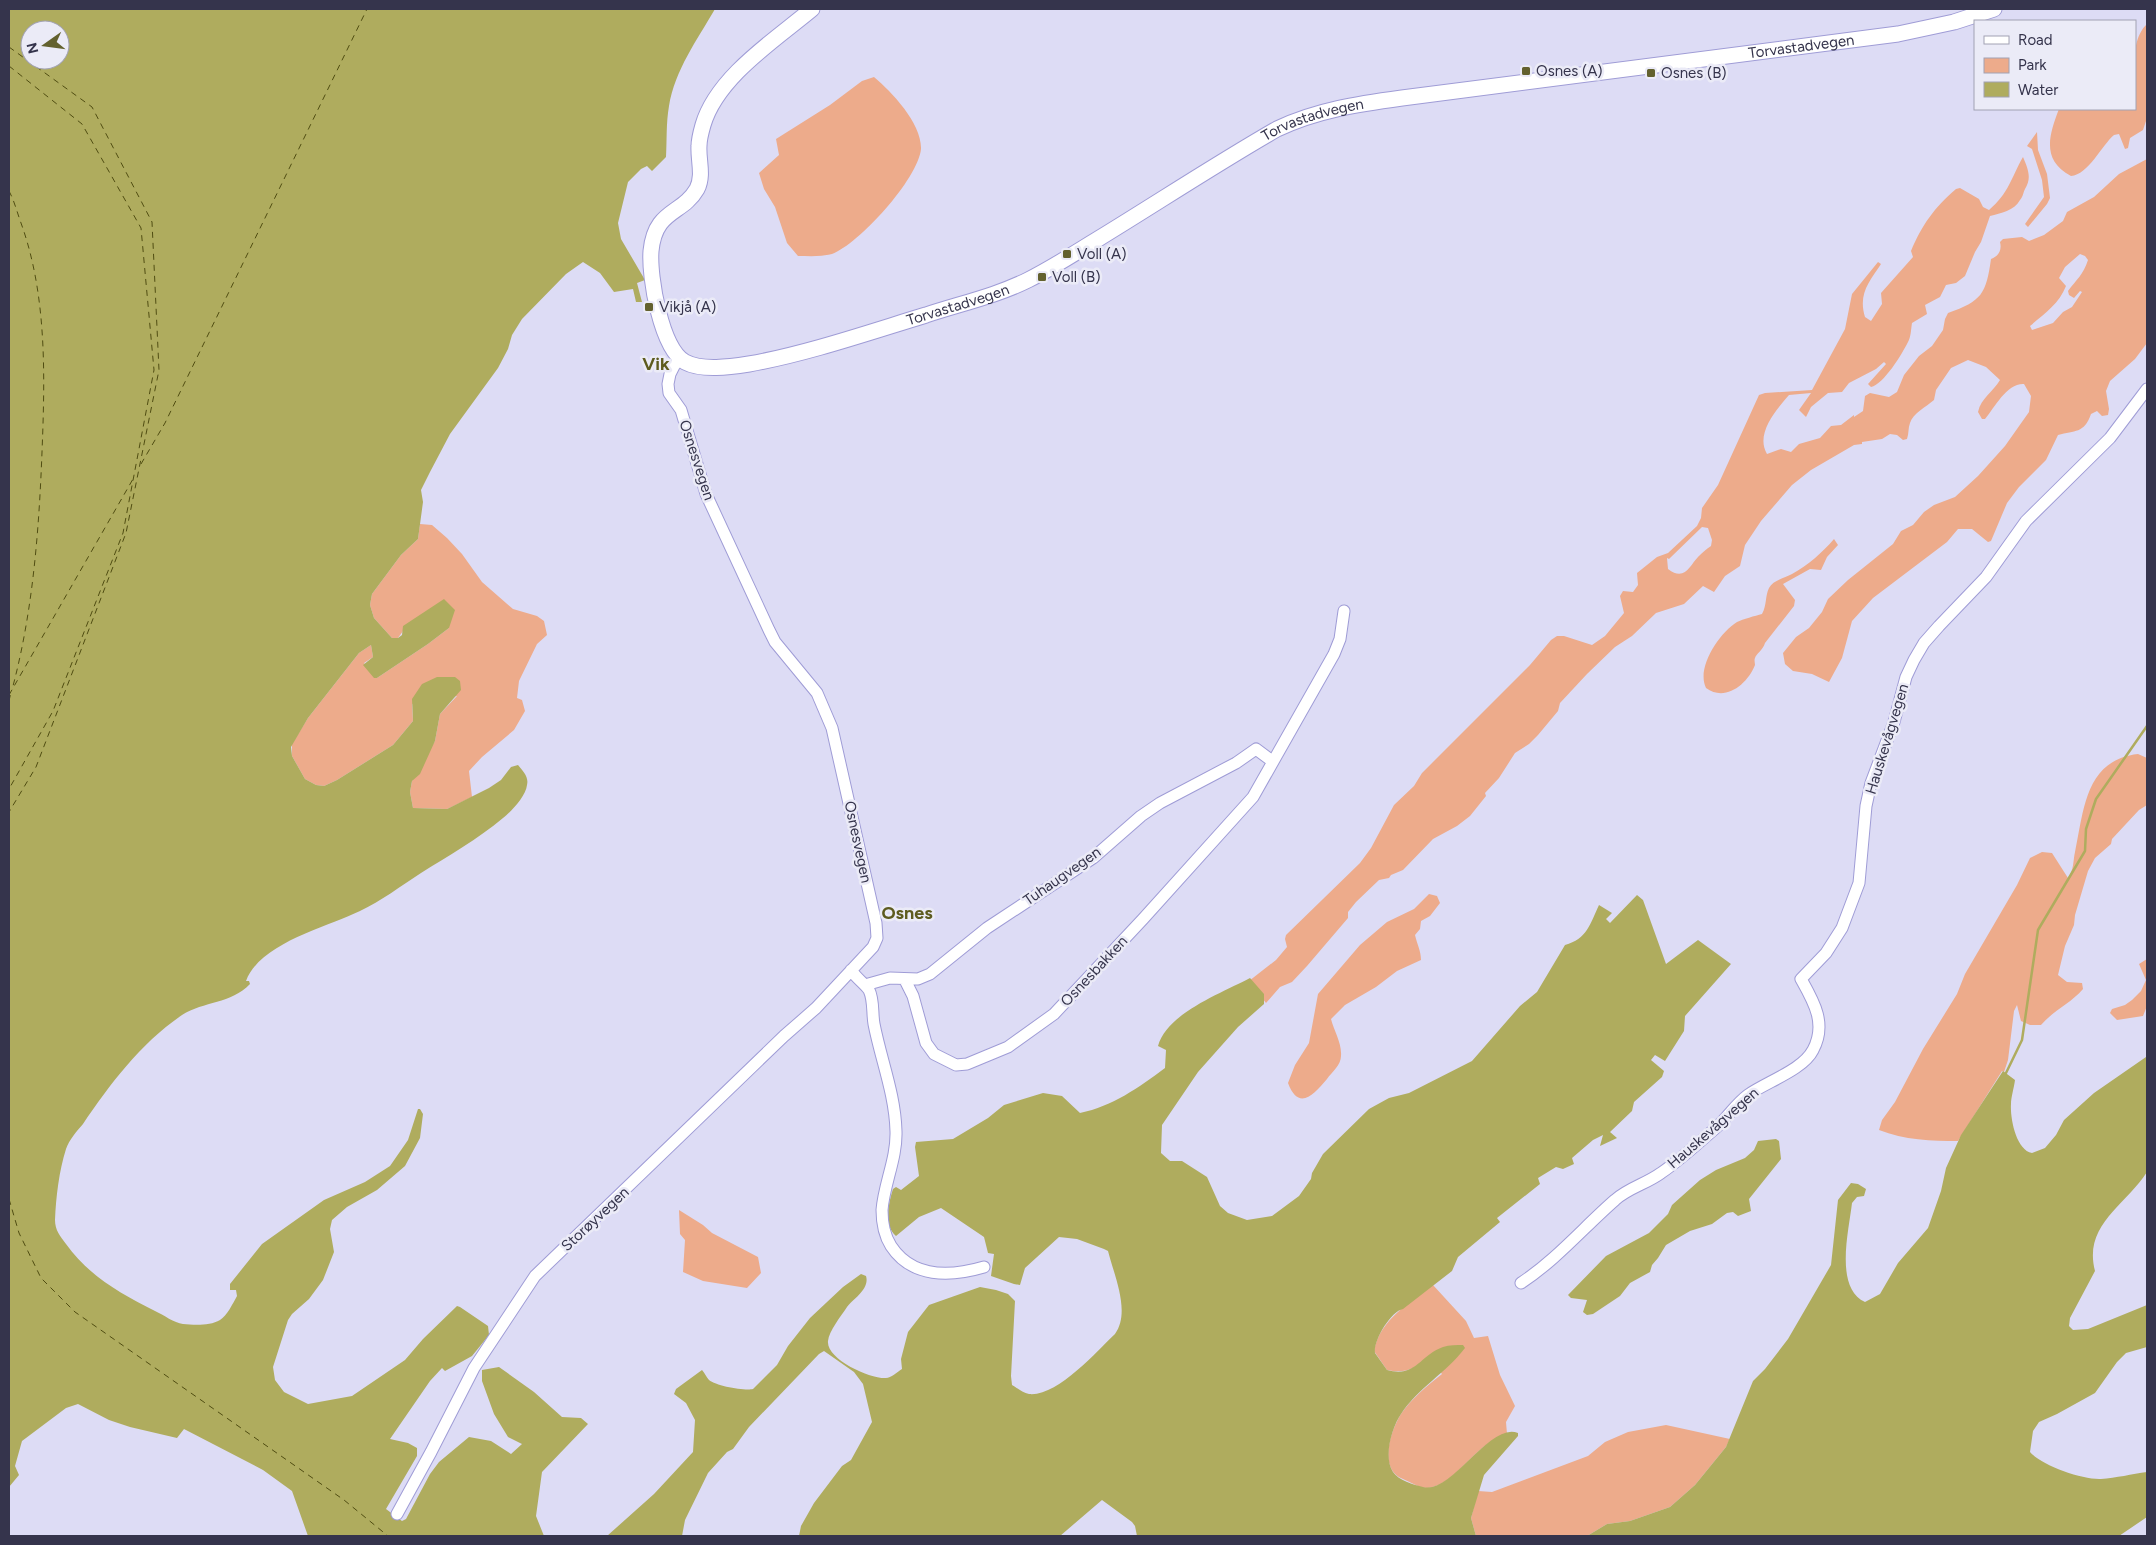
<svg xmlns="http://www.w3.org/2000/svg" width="2156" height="1545" font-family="Figtree,sans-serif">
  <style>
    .green { fill: #edab8b; fill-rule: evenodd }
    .water { fill: #afac5e; fill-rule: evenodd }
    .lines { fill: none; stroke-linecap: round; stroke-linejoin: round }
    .stream { stroke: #afac5e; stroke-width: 2.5 }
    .ferry { stroke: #504d12; stroke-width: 1; stroke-dasharray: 6 5; stroke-linecap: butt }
    .minor-casing { stroke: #9f9cd6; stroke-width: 13 }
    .major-casing { stroke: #9f9cd6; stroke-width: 17 }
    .minor { stroke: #fff; stroke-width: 11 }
    .major { stroke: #fff; stroke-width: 15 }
    .poi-dot { fill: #63612e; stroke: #ebebf7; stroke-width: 2 }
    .labels { text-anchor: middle; stroke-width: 5; stroke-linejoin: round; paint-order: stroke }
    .street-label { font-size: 15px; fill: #35344c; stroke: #ebebf7 }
    .poi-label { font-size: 15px; fill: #35344c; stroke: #ebebf7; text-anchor: start }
    .quarter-label { font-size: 18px; font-weight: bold; fill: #5d5b1f; stroke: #ebebf7 }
  </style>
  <rect width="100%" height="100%" fill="#dddcf5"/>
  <path class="green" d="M2147,24V118L2143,130L2130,138L2128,148L2125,149L2119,134L2114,135C2102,145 2088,175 2071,176C2041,160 2049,135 2059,109H2135C2135,85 2128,41 2147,24Z
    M874,77C892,92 922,124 921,149C918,179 859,244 832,254C820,257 809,256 798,256L787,243L775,207L764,189L759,173L779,155L776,139L830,105L862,81Z
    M2037,132L2038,150L2047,174L2050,198L2047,204L2028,227L2025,224L2044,197L2042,180L2032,149L2027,146Z
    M2023,157C2028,169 2032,178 2025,189C2023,193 2023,197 2020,200C2014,211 2001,213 1990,216L1981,242L1975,252L1965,276L1956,283L1946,285L1940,297L1925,305L1927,314L1912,323C1911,329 1911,337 1908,342C1902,354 1884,384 1871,387L1868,384L1886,364L1884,362L1876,369L1849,383L1842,392L1828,393L1811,407L1806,417L1799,410L1811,393L1789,395C1776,410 1755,434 1767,454L1781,449L1791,452L1799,444L1820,438L1831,426L1841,425L1854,415V417L1863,411L1865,396L1870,393L1889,397L1897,392L1904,375L1919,356L1932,346L1943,330L1945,319L1948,313C1982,301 1986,294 1991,259C1999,256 2002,250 2000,242L2003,239L2022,237L2029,241L2044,235L2063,221L2067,212L2094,197L2119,174L2147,159V343L2135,359L2110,381L2106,391L2109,409L2108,415L2102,416L2097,411L2091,414C2084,434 2075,430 2058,435L2046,460L2019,487L2007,503L1991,541L1988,542L1972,529H1958L1947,542L1873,598L1852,621L1842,658L1829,682L1812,674L1793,671L1785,664L1783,653L1796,637L1809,628L1822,612L1828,599L1848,580L1893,544L1901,531L1913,525L1924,512L1934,505L1955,497L1978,476L2005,446L2029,412L2031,396L2024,384C2007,383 1995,407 1985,419H1982L1978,412C1981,398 1993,392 2000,380L1986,367L1968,360L1951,368L1936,390L1934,400C1926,407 1913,413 1910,423C1908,428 1909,433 1907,439L1903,440L1897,435L1890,434L1882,439L1862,442V444L1854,445L1811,470L1792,485L1761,521L1745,545L1740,566L1725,576L1714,592L1703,586L1684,604L1656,613L1632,636L1615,647L1587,674L1560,703L1558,711L1538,735L1529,744L1515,753L1499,778L1485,793L1486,796L1470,816L1457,826L1433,839L1403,870L1391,875L1389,878L1379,880L1356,902L1348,912V918L1307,966L1292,982L1280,987L1266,1003L1249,981L1276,960L1287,947L1285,939L1286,935L1360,863L1371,848L1394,805L1414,786L1422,773L1530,665L1551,640L1557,636H1564L1592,645L1605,636L1624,613L1620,596L1623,591L1633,592L1638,585L1637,573L1657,557L1668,553L1697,526L1701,518L1702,508L1718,485L1759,395L1765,393L1812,390L1845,329L1852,294L1878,262L1881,264C1869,282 1858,294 1865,317L1871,321L1882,304L1881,293L1913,257L1911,251C1922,225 1934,208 1956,189L1960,188L1979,199L1983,207L1989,210C2009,193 2011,178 2023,157ZM2080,254L2085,256L2088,260C2083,275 2077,279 2068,291L2069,295L2074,298L2080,291L2082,292L2072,307L2063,312L2053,323L2032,330L2030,326C2044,314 2059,304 2066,286L2059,278L2065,267ZM1702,527L1708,528L1712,540L1711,546C1706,549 1702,553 1698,557C1690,565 1685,582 1668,569L1667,558L1669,559Z
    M420,524L432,525L447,538L462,554L482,582L513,609L537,616L544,621L547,635L537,644L519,681L517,698L522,700L525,711L514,730L482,757L469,771L472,797L447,809L413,808L410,792L412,781L435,741L440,714L457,696L412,704L413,721L393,745L337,780L324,786L316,785L305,779L292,756V744L308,718L359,653L371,645L373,657L364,663L377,678L428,644L449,628L403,631L398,638H392L374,618L370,605L372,594L401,555L418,539Z
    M1834,539L1838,545L1827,557L1821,570L1810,569L1783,584L1795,600L1794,606L1765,643C1763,650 1756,654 1755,658C1754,660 1755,663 1755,665C1747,685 1725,702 1706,688C1696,668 1719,633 1737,622C1743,619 1755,616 1762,614C1767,605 1765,596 1769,588C1773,580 1785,578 1792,574C1808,565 1822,553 1834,539Z
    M2138,754L2147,758V805L2139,810L2112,839L2111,844L2095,858L2088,871L2075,915L2074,925L2065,946L2058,975L2067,982L2082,983L2083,989C2070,1004 2054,1010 2041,1025H2030L2021,1021L2017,1005L2014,1011L2008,1060L2004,1072L2002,1071L1958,1141C1932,1141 1904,1140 1879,1130L1882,1120L1895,1102L1923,1049L1957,994L1965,974L2017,885L2030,858L2042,852L2052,853L2068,878C2074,870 2073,861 2075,852C2084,810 2085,760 2138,754Z
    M1429,894L1437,896L1440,903L1430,916L1421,921L1420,929L1415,935C1417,944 1421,951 1421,960L1397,971L1376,987L1345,1005L1331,1019C1334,1031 1342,1043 1341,1056C1341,1065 1332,1072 1327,1079C1314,1094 1299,1112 1288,1083L1295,1065L1309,1043L1318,994L1360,945L1387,922L1414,909Z
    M2147,959V1006L2143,1016L2117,1020L2110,1013L2112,1009L2125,1005L2132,1000L2141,991L2146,980L2139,964Z
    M679,1210L703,1225L712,1233L758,1257L761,1273L747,1288L703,1281L683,1272L685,1240L680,1234Z
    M1433,1285L1466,1321L1474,1338L1488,1336L1500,1375L1515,1406L1506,1422L1507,1434C1474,1443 1458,1484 1428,1488C1421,1489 1410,1482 1403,1479C1378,1469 1390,1432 1401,1414C1411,1399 1428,1385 1442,1374L1428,1357C1414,1369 1405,1374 1387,1370L1374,1351C1380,1319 1410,1303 1433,1285Z
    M1666,1425L1730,1439L1726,1447L1695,1485L1670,1507L1630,1521L1607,1524L1587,1536H1476L1471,1518L1478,1491L1492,1492L1588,1456L1605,1442L1628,1432Z"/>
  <path class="water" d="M9,9H715C697,40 675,70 669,106C666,123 667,140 666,157L652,171L647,166L641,169L628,182L618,223L621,239L645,280L637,283L642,302H636L633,289L614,292L600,273L583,262L566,274L522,319L512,335L508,349L498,368L450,434L430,472L421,490L423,502L418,539L401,555L372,594L370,605L374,618L392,638H398L402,635L403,626L444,599L455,610L449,628L428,644L377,678H374L363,665L373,657L371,645L359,653L308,718L291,747L292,756L305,779L316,785L324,786L337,780L393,745L413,721L412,699L422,684L437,677H455L460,681L461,690L440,714L435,741L420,774L412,781L410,792L413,808L447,809L489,788L501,780L511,767L518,765C523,771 529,777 527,785C526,796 511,812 503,818C478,839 448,856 421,873C401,886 381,901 360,911C327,927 260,943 246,981H249L250,984C231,1004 204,1001 182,1015C141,1043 110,1084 83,1124C77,1131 69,1140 66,1149C59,1171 56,1197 55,1220C55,1230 60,1236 66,1244C89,1276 121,1294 155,1311C164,1315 174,1323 183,1324C194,1325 210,1326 220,1320C227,1316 233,1303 237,1296L236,1290H230V1284L262,1244L324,1200L365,1182L390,1166L408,1140L418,1109H420L423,1114L420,1138L405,1166L377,1190L347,1207L332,1220L330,1229L334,1252L323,1280L309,1299L292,1314L288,1320L273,1367L275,1380L284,1392L308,1404L352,1396L405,1360L423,1339L457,1306L460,1307L488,1326L489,1335L472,1356L445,1371L442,1368L430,1381L390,1439L408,1443L417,1448V1456L386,1509L402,1521L406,1519L430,1474L439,1462L469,1437L491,1441L511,1454L522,1444L508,1437L494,1414L482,1381V1370L499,1367L534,1392L562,1417L581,1418L588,1424L542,1472L536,1516L544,1536H308L292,1491L263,1470L184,1429L177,1438L130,1427L109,1420L78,1404L66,1408L22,1441L15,1466L19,1475L9,1487ZM30,30H60V60H30Z
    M1637,895L1643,900L1666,964L1698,940L1731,964L1685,1016L1684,1031L1665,1061L1655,1055L1651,1060L1664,1071L1662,1077L1634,1102L1632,1111L1610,1132L1617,1138L1600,1146L1603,1135L1593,1140L1572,1158L1574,1164L1563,1169L1556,1167L1538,1178L1540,1184L1497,1218L1500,1222L1458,1257L1452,1271L1403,1309C1391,1311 1373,1341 1375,1353L1387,1370C1416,1378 1420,1355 1443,1347C1449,1345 1457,1345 1463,1345L1465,1348C1446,1373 1418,1388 1401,1414C1392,1427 1383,1457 1393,1472C1398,1480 1414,1485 1423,1487C1451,1495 1490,1421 1518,1433V1436L1484,1475L1471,1518L1476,1536H1137L1135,1526L1132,1522L1102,1500L1060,1536H799L801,1526L814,1503L842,1466L851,1460L872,1422L863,1384L854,1372L824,1351L819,1354L749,1427L733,1449L727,1452L708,1473L685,1520L682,1536H607L654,1494L693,1452L695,1420L686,1403L674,1394L676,1389L702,1370C705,1373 706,1377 709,1380C716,1386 745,1391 753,1389L777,1365L788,1346L810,1318L843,1287L861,1274L866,1276C870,1289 853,1299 847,1307C841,1316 829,1331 828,1341C826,1359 870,1379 886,1378C891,1378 897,1372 902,1369L901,1359L908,1332L929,1305L980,1287L996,1290L1008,1294L1015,1301L1011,1376L1012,1385C1017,1388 1023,1393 1029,1394C1057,1397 1096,1352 1115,1334C1131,1312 1114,1275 1108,1251L1104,1249L1077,1239L1059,1237L1025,1268L1020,1285L1014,1284L991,1276L994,1254L988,1253L984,1237L941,1208L919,1217L896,1236C883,1225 889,1202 893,1189L896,1187L901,1190L919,1176L915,1147L916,1142L953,1139L988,1118L1004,1105L1043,1093L1062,1096L1080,1113C1113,1106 1138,1088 1165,1068L1166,1050L1158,1046C1167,1013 1222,993 1250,978L1264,994V1004L1238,1027L1198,1072L1162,1125L1161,1153L1170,1161H1182L1207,1177L1220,1206L1228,1213L1247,1220L1272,1216L1299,1196L1311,1179L1312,1173L1323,1154L1369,1109L1389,1098L1409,1093L1472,1061L1520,1006L1537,992L1565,945C1587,939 1590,924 1599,905L1612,913L1606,919L1610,923Z
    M2146,1057L2147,1172C2125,1206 2083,1225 2095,1271L2070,1318L2069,1326L2073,1330L2088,1329L2147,1305V1347L2126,1353L2117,1362L2095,1393L2057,1414L2039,1422L2033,1431L2030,1452C2042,1466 2083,1480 2101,1479C2116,1478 2132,1474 2147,1472V1517L2119,1536H1587L1607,1524L1630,1521L1670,1507L1695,1485L1726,1447L1753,1381L1765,1369L1788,1339L1831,1265L1838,1200L1851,1183L1858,1184L1866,1189L1864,1196L1857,1197L1852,1203C1849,1230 1834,1288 1865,1302L1880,1294L1898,1263L1928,1228L1941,1191L1946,1168L1961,1135L2003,1071L2015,1080C2014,1088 2011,1097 2011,1104C2010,1118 2016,1150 2032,1153L2045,1148L2056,1135L2064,1120L2094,1093Z
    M1776,1139L1779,1141L1781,1159L1749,1199L1751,1211L1738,1216L1733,1212L1727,1213L1712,1224L1690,1231L1666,1245L1658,1258L1652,1265L1650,1272L1630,1283L1620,1296L1593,1314L1587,1315L1583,1312L1587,1300L1571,1298L1568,1295L1606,1256L1649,1233L1668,1214L1672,1205L1700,1180L1716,1170L1745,1158L1754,1150L1758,1141Z"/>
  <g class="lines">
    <path class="stream" d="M2006,1073L2022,1040L2038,930L2085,851L2086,829L2096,799L2147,726"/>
    <path class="ferry" d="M9,47L92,107L152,222L159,370L126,533L36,767L9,812
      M9,66L82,124L141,228L154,370L123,533L53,711L9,789
      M9,191C14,200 17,212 21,223C47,295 45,376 42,452C39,530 33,610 13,686
      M141,464L165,423L367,9
      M9,695L133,479
      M9,701L11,692
      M9,1199L19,1233L41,1278L75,1312L344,1500L388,1536"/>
    <defs>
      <path id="minor" d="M851,970C856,978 864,983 869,990C874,1000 872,1013 874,1024C881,1060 895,1094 896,1131C897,1158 884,1184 882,1210C882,1223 884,1235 891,1246C912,1278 950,1277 984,1267
        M905,980L913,996L926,1043L934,1054L956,1065L967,1064L1008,1047L1054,1014L1143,919L1253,797L1334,654L1340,639L1344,611
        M865,985L890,978L918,979L930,974L987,928L1093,858L1141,816L1160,803L1236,763L1256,749L1272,761
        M1521,1283C1556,1260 1584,1227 1615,1200C1628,1188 1646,1184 1661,1173C1680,1160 1701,1141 1719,1125C1729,1115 1737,1103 1748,1095C1766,1082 1803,1070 1813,1050C1827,1024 1814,1002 1801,979L1826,953L1842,928L1859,883L1866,806L1871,783L1894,722L1906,677L1914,660L1924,643L1939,626L1986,577L2026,521L2110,438L2147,389
        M397,1514L431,1452L474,1368L535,1276L784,1036L816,1008L873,947L877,938L876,923L832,728L817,693L775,642L769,630L706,494L681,410L669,393L668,384L670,374L674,366L680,359"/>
      <g id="major">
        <path id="s1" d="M812,9C775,40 717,77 703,125C701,132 699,139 699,146C698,160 704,175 697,189C682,215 655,209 651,251C649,277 661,348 685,362C702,371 730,367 749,364C806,354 870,332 926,315C959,304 996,296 1028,280C1052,268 1075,253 1098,239C1157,203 1216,164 1277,129C1317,110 1358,104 1402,98L1898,34L1954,22L1994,9"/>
      </g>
    </defs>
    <use href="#minor" class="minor-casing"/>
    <use href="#major" class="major-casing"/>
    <use href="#minor" class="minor"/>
    <use href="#major" class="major"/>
  </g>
  <g class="poi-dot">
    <rect x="1521" y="66" width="10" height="10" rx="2.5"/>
    <rect x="1646" y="68" width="10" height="10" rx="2.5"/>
    <rect x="1062" y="249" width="10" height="10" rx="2.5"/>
    <rect x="1037" y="272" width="10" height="10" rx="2.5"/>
    <rect x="644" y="302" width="10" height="10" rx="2.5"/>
  </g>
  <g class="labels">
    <g class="street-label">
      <text dy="5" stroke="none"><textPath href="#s1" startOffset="1606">Torvastadvegen</textPath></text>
      <text dy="5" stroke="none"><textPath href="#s1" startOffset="1111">Torvastadvegen</textPath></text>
      <text dy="5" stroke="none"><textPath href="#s1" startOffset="708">Torvastadvegen</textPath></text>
      <text transform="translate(697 460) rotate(72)" y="5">Osnesvegen</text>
      <text transform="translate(1887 739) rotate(-73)" y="5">Hauskevågvegen</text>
      <text transform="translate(858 842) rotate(78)" y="5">Osnesvegen</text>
      <text transform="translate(1062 876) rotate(-35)" y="5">Tuhaugvegen</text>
      <text transform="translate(1094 971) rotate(-47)" y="5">Osnesbakken</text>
      <text transform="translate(1713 1128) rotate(-41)" y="5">Hauskevågvegen</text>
      <text transform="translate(595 1219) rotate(-43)" y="5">Storøyvegen</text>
    </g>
    <g class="poi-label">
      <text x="1536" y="76">Osnes (A)</text>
      <text x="1661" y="78">Osnes (B)</text>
      <text x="1077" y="259">Voll (A)</text>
      <text x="1052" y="282">Voll (B)</text>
      <text x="659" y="312">Vikjå (A)</text>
    </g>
    <g class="quarter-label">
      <text x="656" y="370">Vik</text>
      <text x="907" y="919">Osnes</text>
    </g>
  </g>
  <rect width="2156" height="1545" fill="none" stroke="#35344c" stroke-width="20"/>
  <rect x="1974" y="20" width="162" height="90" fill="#ebebf7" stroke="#a2a2b3"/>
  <rect x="1984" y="36" width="25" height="8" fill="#ffffff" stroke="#a2a2b3"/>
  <text x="2018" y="45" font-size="15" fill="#35344c">Road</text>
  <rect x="1984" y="58" width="25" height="15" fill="#edab8b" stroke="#a2a2b3"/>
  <text x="2018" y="70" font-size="15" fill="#35344c">Park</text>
  <rect x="1984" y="82" width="25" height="15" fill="#afac5e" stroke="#a2a2b3"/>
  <text x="2018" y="95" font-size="15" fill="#35344c">Water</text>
  <g transform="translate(45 45) rotate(256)"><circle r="24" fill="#ebebf7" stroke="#a2a2b3"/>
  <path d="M0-4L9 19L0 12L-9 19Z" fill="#63612e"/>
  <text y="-8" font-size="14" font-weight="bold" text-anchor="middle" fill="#35344c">N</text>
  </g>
</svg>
